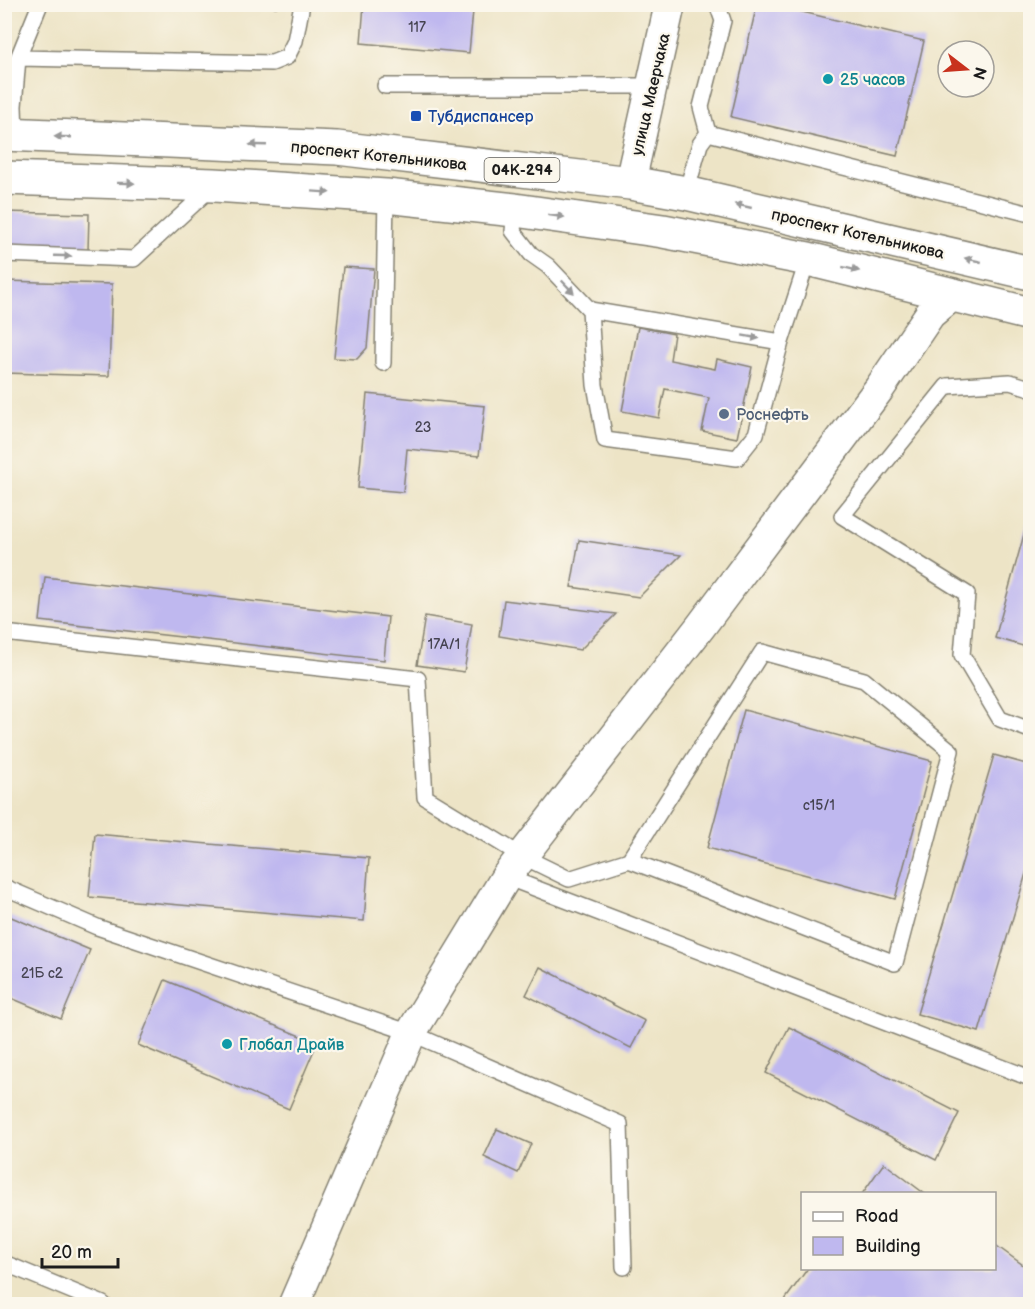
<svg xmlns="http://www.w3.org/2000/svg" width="1035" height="1309" font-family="'Balsamiq Sans',sans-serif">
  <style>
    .building { fill: #bfb8ef }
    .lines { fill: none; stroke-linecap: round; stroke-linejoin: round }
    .service-casing { stroke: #848071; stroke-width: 18 }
    .minor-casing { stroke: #848071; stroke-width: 33 }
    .trunk-casing { stroke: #848071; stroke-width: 36 }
    .service { stroke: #fff; stroke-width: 15 }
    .minor { stroke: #fff; stroke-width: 30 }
    .trunk { stroke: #fff; stroke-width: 33 }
    .oneway { fill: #999 }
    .culture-dot { fill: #0f9aa8; stroke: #fbf7ec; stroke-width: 2 }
    .transit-dot { fill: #1a4fb4; stroke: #fbf7ec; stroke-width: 2 }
    .service-dot { fill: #5c6f8a; stroke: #fbf7ec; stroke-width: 2 }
    .labels { text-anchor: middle; stroke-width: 4.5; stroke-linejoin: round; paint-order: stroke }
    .number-label { font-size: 14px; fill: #454351 }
    .shield { fill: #fbf7ec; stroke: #5f5e5a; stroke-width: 1.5 }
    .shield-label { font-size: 15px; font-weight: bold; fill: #1c1c1c }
    .culture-label { font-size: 16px; fill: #0d838f; stroke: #fbf7ec; text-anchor: start }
    .street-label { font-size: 16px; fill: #1c1c1c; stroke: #fbf7ec }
    .transit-label { font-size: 16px; fill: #164399; stroke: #fbf7ec; text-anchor: start }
    .service-label { font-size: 16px; fill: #4e5e75; stroke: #fbf7ec; text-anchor: start }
  </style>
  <rect width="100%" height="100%" fill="#fbf7ec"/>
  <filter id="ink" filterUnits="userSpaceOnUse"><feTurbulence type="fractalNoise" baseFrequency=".0167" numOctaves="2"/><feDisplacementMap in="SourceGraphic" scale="12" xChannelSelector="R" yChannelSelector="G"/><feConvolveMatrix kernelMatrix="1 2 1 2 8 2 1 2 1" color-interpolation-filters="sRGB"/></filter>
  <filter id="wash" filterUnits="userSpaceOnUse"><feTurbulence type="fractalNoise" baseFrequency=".008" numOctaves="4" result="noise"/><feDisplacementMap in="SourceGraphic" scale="24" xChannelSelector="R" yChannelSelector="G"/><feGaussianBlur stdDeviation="1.35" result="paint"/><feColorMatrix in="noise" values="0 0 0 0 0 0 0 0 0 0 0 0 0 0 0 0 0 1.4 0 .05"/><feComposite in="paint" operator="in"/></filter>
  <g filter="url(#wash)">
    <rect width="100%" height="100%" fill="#ede4c6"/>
    <g id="blocks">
      <path class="building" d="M217,4H281V7H217Z
        M364,4H423V6L473,11L469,53L361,43Z
        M757,4H769L924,41L897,156L731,117Z
        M4,212L89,214L88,251L4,249Z
        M343,267L374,269L367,348L357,359L334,358Z
        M4,281L112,284L109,376L4,373Z
        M638,327L674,334L670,360L715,369L717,359L752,367L737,438L702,431L709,398L665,389L659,418L622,411Z
        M367,394L485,406L479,456L407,449L403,492L358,488Z
        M1030,513V648L995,638Z
        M579,540L681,555L639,597L571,587Z
        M45,577L388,617L384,660L40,621Z
        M504,600L616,614L580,650L499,636Z
        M425,616L472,624L464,672L417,665Z
        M744,710L932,761L895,899L707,848Z
        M994,755L1030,765V860L979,1032L917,1014Z
        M95,834L369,858L364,921L89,897Z
        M4,914L90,950L61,1019L4,995Z
        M540,967L645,1021L631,1048L526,995Z
        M165,980L317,1043L289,1109L138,1045Z
        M789,1027L959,1113L936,1160L766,1073Z
        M497,1129L531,1144L518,1173L484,1157Z
        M884,1163L925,1194H862Z
        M994,1244L1030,1270V1304H782L808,1268H994Z"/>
    </g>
  </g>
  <g filter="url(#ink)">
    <use href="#blocks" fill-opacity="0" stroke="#848071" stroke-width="1.5"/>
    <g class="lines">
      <defs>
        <path id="service" d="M717,4L723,21L701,107L708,133L1030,214
          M18,58L272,63L287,57L295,41L302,4
          M385,86H652
          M15,135L14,106L18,58L40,4
          M686,193L700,144L708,133
          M515,210L513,231L531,254L548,266L590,310L781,342L808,259
          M4,254L134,259L211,188
          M590,310L595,385L605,440L737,458L756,434L781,342
          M383,363L386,196
          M1030,388L1010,382L947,386L842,516L967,594L962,655L1000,719L1030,730
          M4,633L418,679L425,797L522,856L569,879L629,860L895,963L951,751L864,680L762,652L629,860
          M506,877L1030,1078
          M4,887L97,927L411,1033L620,1124L624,1267
          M4,1263L103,1304"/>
        <path id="minor" d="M630,183L670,4
          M294,1304L411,1033L506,877L701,626L879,389L930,314L954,294"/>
        <path id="trunk" d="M4,134L337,148L630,183L686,193L1030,273
          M4,178L214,185L386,196L515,210L663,231L808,259L1030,314"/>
      </defs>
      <use href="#service" class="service-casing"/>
      <use href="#minor" class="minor-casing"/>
      <use href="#trunk" class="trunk-casing"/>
      <use href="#service" class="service"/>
      <use href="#minor" class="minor"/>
      <use href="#trunk" class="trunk"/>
    </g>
    <defs><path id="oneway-solid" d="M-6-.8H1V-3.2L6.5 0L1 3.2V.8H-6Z" transform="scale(1.5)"/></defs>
    <g class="oneway">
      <use href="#oneway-solid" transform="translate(63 137) rotate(-178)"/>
      <use href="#oneway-solid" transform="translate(258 145) rotate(-178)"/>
      <use href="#oneway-solid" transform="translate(126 183) rotate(1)"/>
      <use href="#oneway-solid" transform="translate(321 192) rotate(4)"/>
      <use href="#oneway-solid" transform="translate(743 206) rotate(-167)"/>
      <use href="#oneway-solid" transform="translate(556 216) rotate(8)"/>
      <use href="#oneway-solid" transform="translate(63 256) rotate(2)"/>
      <use href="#oneway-solid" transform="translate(973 260) rotate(-167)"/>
      <use href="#oneway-solid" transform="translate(851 269) rotate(14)"/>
      <use href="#oneway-solid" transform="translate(568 287) rotate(46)"/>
      <use href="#oneway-solid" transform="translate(751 337) rotate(10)"/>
    </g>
  </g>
  <g class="culture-dot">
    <circle cx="828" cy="79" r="6"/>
    <circle cx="227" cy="1044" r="6"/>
  </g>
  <rect class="transit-dot" x="410" y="110" width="12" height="12" rx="3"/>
  <circle class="service-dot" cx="724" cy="414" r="6"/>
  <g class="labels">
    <g class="number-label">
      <text x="417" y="32">117</text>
      <text x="423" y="432">23</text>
      <text x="444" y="649">17А/1</text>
      <text x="819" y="810">с15/1</text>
      <text x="42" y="978">21Б с2</text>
    </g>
    <rect class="shield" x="484.5" y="158" width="75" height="24" rx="4.5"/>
    <g class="shield-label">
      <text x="522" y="175">04К-294</text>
    </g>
    <g class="culture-label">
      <text x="840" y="85">25 часов</text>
      <text x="239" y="1050">Глобал Драйв</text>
    </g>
    <g class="street-label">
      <text transform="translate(650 94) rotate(-77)" y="6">улица Маерчака</text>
      <text transform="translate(379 155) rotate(6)" y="6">проспект Котельникова</text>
      <text transform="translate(858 233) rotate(13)" y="6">проспект Котельникова</text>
    </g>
    <g class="transit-label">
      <text x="428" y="122">Тубдиспансер</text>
    </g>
    <g class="service-label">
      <text x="736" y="420">Роснефть</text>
    </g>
  </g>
  <rect width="1035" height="1309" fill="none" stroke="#fbf7ec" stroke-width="24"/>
  <rect x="801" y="1192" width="195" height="78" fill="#fbf7ec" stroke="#a29f99" stroke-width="1.5"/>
  <rect x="813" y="1212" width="30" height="9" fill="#ffffff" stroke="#a29f99" stroke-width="1.5"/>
  <text x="855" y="1222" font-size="18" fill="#1c1c1c">Road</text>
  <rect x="813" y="1237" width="30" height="18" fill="#bfb8ef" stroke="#a29f99" stroke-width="1.5"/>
  <text x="855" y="1252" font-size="18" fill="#1c1c1c">Building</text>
  <g transform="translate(966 69) rotate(107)"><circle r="28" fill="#fbf7ec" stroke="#a29f99" stroke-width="1.5"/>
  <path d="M0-4.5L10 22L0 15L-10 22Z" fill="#c8321e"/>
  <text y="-9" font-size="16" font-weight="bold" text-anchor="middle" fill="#1c1c1c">N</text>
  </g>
  <path d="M42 1258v9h76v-9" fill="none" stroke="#1c1c1c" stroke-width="3"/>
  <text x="51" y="1258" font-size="18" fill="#1c1c1c" stroke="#fbf7ec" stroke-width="4.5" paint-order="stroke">20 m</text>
</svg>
